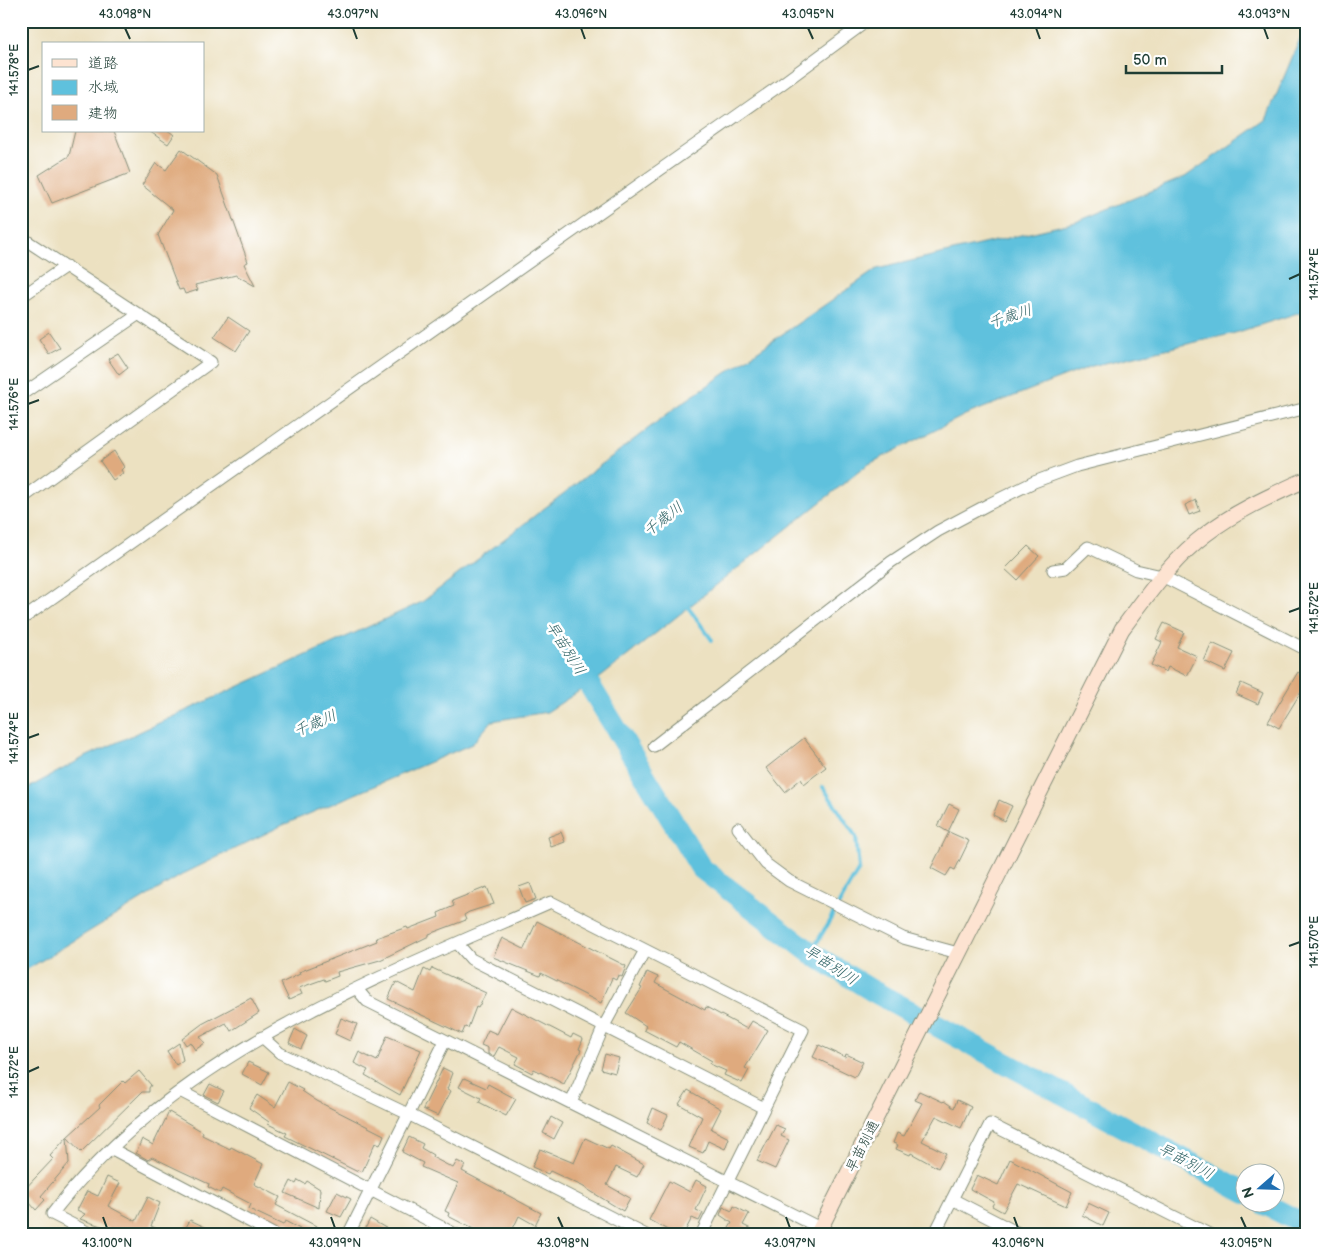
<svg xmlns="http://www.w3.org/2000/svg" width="1328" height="1256" font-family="'Balsamiq Sans','Klee One',sans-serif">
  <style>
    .water { fill: #5fc1dd; stroke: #3f7f88 }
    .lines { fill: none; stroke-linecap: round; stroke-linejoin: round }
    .stream { stroke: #5fc1dd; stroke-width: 4 }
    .river { stroke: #5fc1dd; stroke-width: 22 }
    .building { fill: #dfaa7e }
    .street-casing { stroke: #868f7a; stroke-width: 13 }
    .secondary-casing { stroke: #868f7a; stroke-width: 17 }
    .street { stroke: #fff; stroke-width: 11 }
    .secondary { stroke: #fde3d1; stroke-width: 15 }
    .ticks { fill: none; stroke: #1f3d34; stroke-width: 2 }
    .labels { text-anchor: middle; stroke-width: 5; stroke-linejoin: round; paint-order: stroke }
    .street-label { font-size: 14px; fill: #1f3d34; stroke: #fff }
    .water-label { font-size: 15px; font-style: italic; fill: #326567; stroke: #fff }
    .neatline { fill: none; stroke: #1f3d34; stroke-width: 2 }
    .ticks-label { font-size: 12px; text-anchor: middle; fill: #1f3d34 }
  </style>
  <rect width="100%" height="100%" fill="#fff"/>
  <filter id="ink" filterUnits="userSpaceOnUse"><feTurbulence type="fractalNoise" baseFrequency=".02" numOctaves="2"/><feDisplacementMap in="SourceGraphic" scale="10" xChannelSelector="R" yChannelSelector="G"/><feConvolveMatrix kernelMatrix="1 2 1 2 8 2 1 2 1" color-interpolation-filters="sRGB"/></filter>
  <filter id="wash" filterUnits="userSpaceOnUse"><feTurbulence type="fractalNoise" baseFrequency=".0096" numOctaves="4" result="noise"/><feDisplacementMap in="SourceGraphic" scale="20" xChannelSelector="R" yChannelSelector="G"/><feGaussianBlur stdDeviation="1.12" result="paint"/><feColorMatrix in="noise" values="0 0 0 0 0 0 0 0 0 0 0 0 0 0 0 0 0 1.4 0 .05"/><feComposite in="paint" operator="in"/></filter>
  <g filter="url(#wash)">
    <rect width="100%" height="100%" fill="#ece1c1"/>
    <path class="water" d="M1307,22V310L1235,333L1092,366L965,415L867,465L601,677L547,712L492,721L472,744L283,825L185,873L21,973V792L83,758L422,602L675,408L877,269L1076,222L1185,177L1266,120Z"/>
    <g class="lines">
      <path class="stream" d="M687,606L712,640
        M811,953L859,869L856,837L823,787"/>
      <path class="river" d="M573,658L701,868L811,953L871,990L1246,1193
        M1265,1204L1307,1226"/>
    </g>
    <g id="blocks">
      <path class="building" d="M75,131H114L130,173L52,203L39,175L69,156Z
        M149,131H169L174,135L168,144Z
        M181,149L217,175L248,262L244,264L255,286L236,275L195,285L198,290L185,294L183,289L179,290L158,235L173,210L142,185L156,163L166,170Z
        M228,317L249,331L236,351L214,337Z
        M49,332L60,348L49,354L39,339Z
        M118,353L128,368L119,375L108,359Z
        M114,451L124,467L121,470L123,473L113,480L100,461Z
        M1196,500L1200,511L1189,515L1185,505Z
        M1028,546L1039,556L1017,580L1005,569Z
        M1164,623L1184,632L1177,647L1197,656L1187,676L1168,667L1166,672L1151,665L1162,642L1156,639Z
        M1212,643L1234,653L1225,671L1204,661Z
        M1298,672L1307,678V682L1279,728L1268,722Z
        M1241,683L1263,693L1258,704L1236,694Z
        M804,738L826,767L804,784L801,779L785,792L766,768Z
        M999,800L1012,806L1005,821L993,815Z
        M949,804L959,809L948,832L938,826Z
        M561,832L565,842L551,847L548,837Z
        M949,832L969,841L955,870L951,868L946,876L931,868Z
        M530,883L536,899L525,903L519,887Z
        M487,887L494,904L469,912L464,915L466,920L429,934V936L380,960L337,972L338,976L325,981L324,979L299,988L302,994L289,1000L281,983L300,974L299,972L377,941L376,938L407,927L408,929L439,917L438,913L454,906L452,901Z
        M537,921L626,966L622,977L618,975L616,980L612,978L601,1003L541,973L540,976L493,957L502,938L524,949Z
        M432,968L486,993L478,1008L476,1007L468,1028L465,1027L462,1034L388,999L396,982L415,992L424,969L430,972Z
        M647,972L658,977L655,983L705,1010L706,1007L747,1029L752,1021L768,1030L745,1068L749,1070L742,1083L724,1075L726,1071L710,1064L712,1061L679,1042L676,1047L644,1030L646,1026L626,1013L642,988L640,987Z
        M251,998L259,1013L231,1031L226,1023L200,1037L205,1043L195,1050L190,1042L186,1045L182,1039L202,1024Z
        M511,1007L571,1038L573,1034L583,1039L579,1049L581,1050L564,1084L534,1069L532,1073L515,1064L519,1057L499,1047L494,1056L488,1054V1048L481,1045L488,1030L497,1034Z
        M341,1018L357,1024L350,1041L335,1034Z
        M295,1029L307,1036L301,1049L289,1043Z
        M387,1036L421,1050L400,1095L365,1075L368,1070L354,1063L359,1052L377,1061Z
        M179,1043L183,1060L176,1065L167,1051Z
        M819,1045L845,1057L846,1054L863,1062L855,1077L813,1057Z
        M605,1054L619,1058L615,1073L601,1069Z
        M248,1062L269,1072L262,1085L242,1074Z
        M443,1068L453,1073L447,1089L451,1091L438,1116L423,1109Z
        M139,1071L151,1085L149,1088V1092H142L81,1152L67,1137L100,1107L99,1105L123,1081L125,1083Z
        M464,1078L486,1088L488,1084L516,1099L506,1116L479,1102L481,1098L459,1087Z
        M288,1082L303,1090L302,1091L317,1101L384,1135L380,1145L375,1143L362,1172L359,1170L358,1172L285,1136L287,1133L268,1124L269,1122L249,1108L257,1095L275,1107Z
        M210,1084L224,1091L218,1102L204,1095Z
        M688,1090L721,1109L711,1129L729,1138L725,1149L708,1141L703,1153L689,1147L702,1117L679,1104Z
        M919,1091L943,1102L944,1101L954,1108L957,1100L971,1107L961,1128L936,1116L922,1141L946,1153L938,1168L911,1153L910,1155L896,1149L898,1145L893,1143L897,1133L904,1136L922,1103L915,1100Z
        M653,1108L668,1115L661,1130L647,1123Z
        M169,1112L203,1132L202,1135L230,1149L231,1147L263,1164L254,1184L280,1197L276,1205L318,1227V1235H311L285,1221L283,1225L249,1209L251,1204L222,1189L220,1193L208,1187L209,1184L181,1171L152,1157L148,1160L136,1153L142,1139L153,1145Z
        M551,1117L562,1123L554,1139L543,1133Z
        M776,1125L785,1129L781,1136L789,1140L775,1169L757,1161Z
        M67,1137L69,1163L41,1196L45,1200L36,1210L21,1193L53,1159L50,1156Z
        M409,1137L423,1144L421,1148L433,1155L432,1157L453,1168L457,1161L465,1165L462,1171L541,1213L535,1225L519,1216L510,1235H485L448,1216L449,1213L445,1211L458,1183L421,1167L423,1163L402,1152Z
        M585,1138L609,1149L611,1146L644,1164L637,1177L616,1167L607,1185L630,1198L623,1211L582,1186L550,1171L548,1174L532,1167L540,1149L574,1163Z
        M1010,1159L1072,1192L1066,1206L1018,1184L1003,1212L992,1206L994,1202L970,1189L977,1175L998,1185Z
        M107,1177L120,1183L108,1206L136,1221L148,1197L160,1203L151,1226L170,1235H118L119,1232L80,1219L85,1214L77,1210L87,1191L98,1196Z
        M298,1180L305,1184L307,1181L320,1189L319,1208L285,1193L291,1181L296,1184Z
        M696,1180L707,1186L696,1210L703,1213L699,1221L692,1218L683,1235H677L649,1220L669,1181L690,1192Z
        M337,1192L351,1199L341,1217L327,1211Z
        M1088,1203L1109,1213L1103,1226L1082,1215Z
        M734,1206L749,1214L743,1225L763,1235H725L732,1223L720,1215L723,1207L732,1211Z
        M370,1219L398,1235H362Z
        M190,1220L222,1235H191L184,1231Z"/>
    </g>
  </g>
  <g filter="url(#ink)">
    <use href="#blocks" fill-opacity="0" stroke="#868f7a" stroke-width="1"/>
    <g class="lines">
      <defs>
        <path id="street" d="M21,237L211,362L21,499
          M21,297L66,266
          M21,395L139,314
          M1053,570L1066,568L1088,547L1136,570L1162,576L1307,650
          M21,620L779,86L867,21
          M654,746L891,562L938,531L989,504L1034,482L1077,466L1307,408
          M738,828L766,864L789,881L903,938L958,953
          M457,943L471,959L764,1108
          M357,989L367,1001L834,1235
          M262,1037L280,1053L408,1114L646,1235
          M180,1091L457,1235
          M571,1103L604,1026L645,950
          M112,1149L275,1235
          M952,1199L1022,1235
          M93,1235L52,1214C176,1053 371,981 551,902L803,1030L701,1235
          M348,1235L445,1041
          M934,1235L990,1124L1211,1235"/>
        <path id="secondary" d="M817,1235L1122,629C1147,596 1172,559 1206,534C1236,511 1272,495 1307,479"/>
      </defs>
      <use href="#street" class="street-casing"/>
      <use href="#secondary" class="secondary-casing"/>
      <use href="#street" class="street"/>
      <use href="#secondary" class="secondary"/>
    </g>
  </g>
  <path class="ticks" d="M125,28L130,39M353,28L357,39M581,28L585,39M808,28L813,39M1036,28L1040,39M1264,28L1268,39M28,70L39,66M1289,279L1300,274M28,404L39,400M1289,612L1300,608M28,738L39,734M1289,946L1300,942M28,1072L39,1067M103,1217L107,1228M331,1217L335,1228M558,1217L563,1228M786,1217L790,1228M1014,1217L1018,1228M1241,1217L1246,1228"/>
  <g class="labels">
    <g class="street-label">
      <text transform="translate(862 1146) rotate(-63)" y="5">早苗別通</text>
    </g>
    <g class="water-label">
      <text transform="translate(1010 316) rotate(-18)" y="5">千歳川</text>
      <text transform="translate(663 519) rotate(-38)" y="5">千歳川</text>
      <text transform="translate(566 648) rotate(58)" y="5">早苗別川</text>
      <text transform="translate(315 723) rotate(-23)" y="5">千歳川</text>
      <text transform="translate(831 965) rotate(33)" y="5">早苗別川</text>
      <text transform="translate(1186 1161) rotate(28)" y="5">早苗別川</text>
    </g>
  </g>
  <rect width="1328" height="1256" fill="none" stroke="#fff" stroke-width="55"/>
  <rect x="42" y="42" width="162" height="90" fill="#ffffff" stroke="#a5b1ae"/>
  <rect x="52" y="59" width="25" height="8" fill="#fde3d1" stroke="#a5b1ae"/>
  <text x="88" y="68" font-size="15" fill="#1f3d34">道路</text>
  <rect x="52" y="80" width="25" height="15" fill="#5fc1dd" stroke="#a5b1ae"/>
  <text x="88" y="92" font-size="15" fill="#1f3d34">水域</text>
  <rect x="52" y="105" width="25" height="15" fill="#dfaa7e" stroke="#a5b1ae"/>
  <text x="88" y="118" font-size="15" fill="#1f3d34">建物</text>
  <g transform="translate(1260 1188) rotate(250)"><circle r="24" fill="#ffffff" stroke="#a5b1ae"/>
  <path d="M0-4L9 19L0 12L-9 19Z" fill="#1f6fb2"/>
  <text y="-8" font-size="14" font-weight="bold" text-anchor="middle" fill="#1f3d34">N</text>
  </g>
  <path d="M1126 65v8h96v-8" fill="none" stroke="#1f3d34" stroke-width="2.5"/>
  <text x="1133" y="65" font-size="15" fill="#1f3d34" stroke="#ffffff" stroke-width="4" paint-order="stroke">50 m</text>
  <rect x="28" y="28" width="1272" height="1200" class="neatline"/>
  <g class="ticks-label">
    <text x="125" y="18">43.098°N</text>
    <text x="353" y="18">43.097°N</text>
    <text x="581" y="18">43.096°N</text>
    <text x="808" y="18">43.095°N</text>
    <text x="1036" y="18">43.094°N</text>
    <text x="1264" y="18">43.093°N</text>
    <text transform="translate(14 70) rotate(-90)" y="4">141.578°E</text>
    <text transform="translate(1314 274) rotate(-90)" y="4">141.574°E</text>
    <text transform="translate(14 404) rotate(-90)" y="4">141.576°E</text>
    <text transform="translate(1314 608) rotate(-90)" y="4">141.572°E</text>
    <text transform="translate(14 738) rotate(-90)" y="4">141.574°E</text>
    <text transform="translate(1314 942) rotate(-90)" y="4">141.570°E</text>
    <text transform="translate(14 1072) rotate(-90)" y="4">141.572°E</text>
    <text x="107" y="1247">43.100°N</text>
    <text x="335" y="1247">43.099°N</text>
    <text x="563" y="1247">43.098°N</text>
    <text x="790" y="1247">43.097°N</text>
    <text x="1018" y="1247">43.096°N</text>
    <text x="1246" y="1247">43.095°N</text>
  </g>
</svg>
